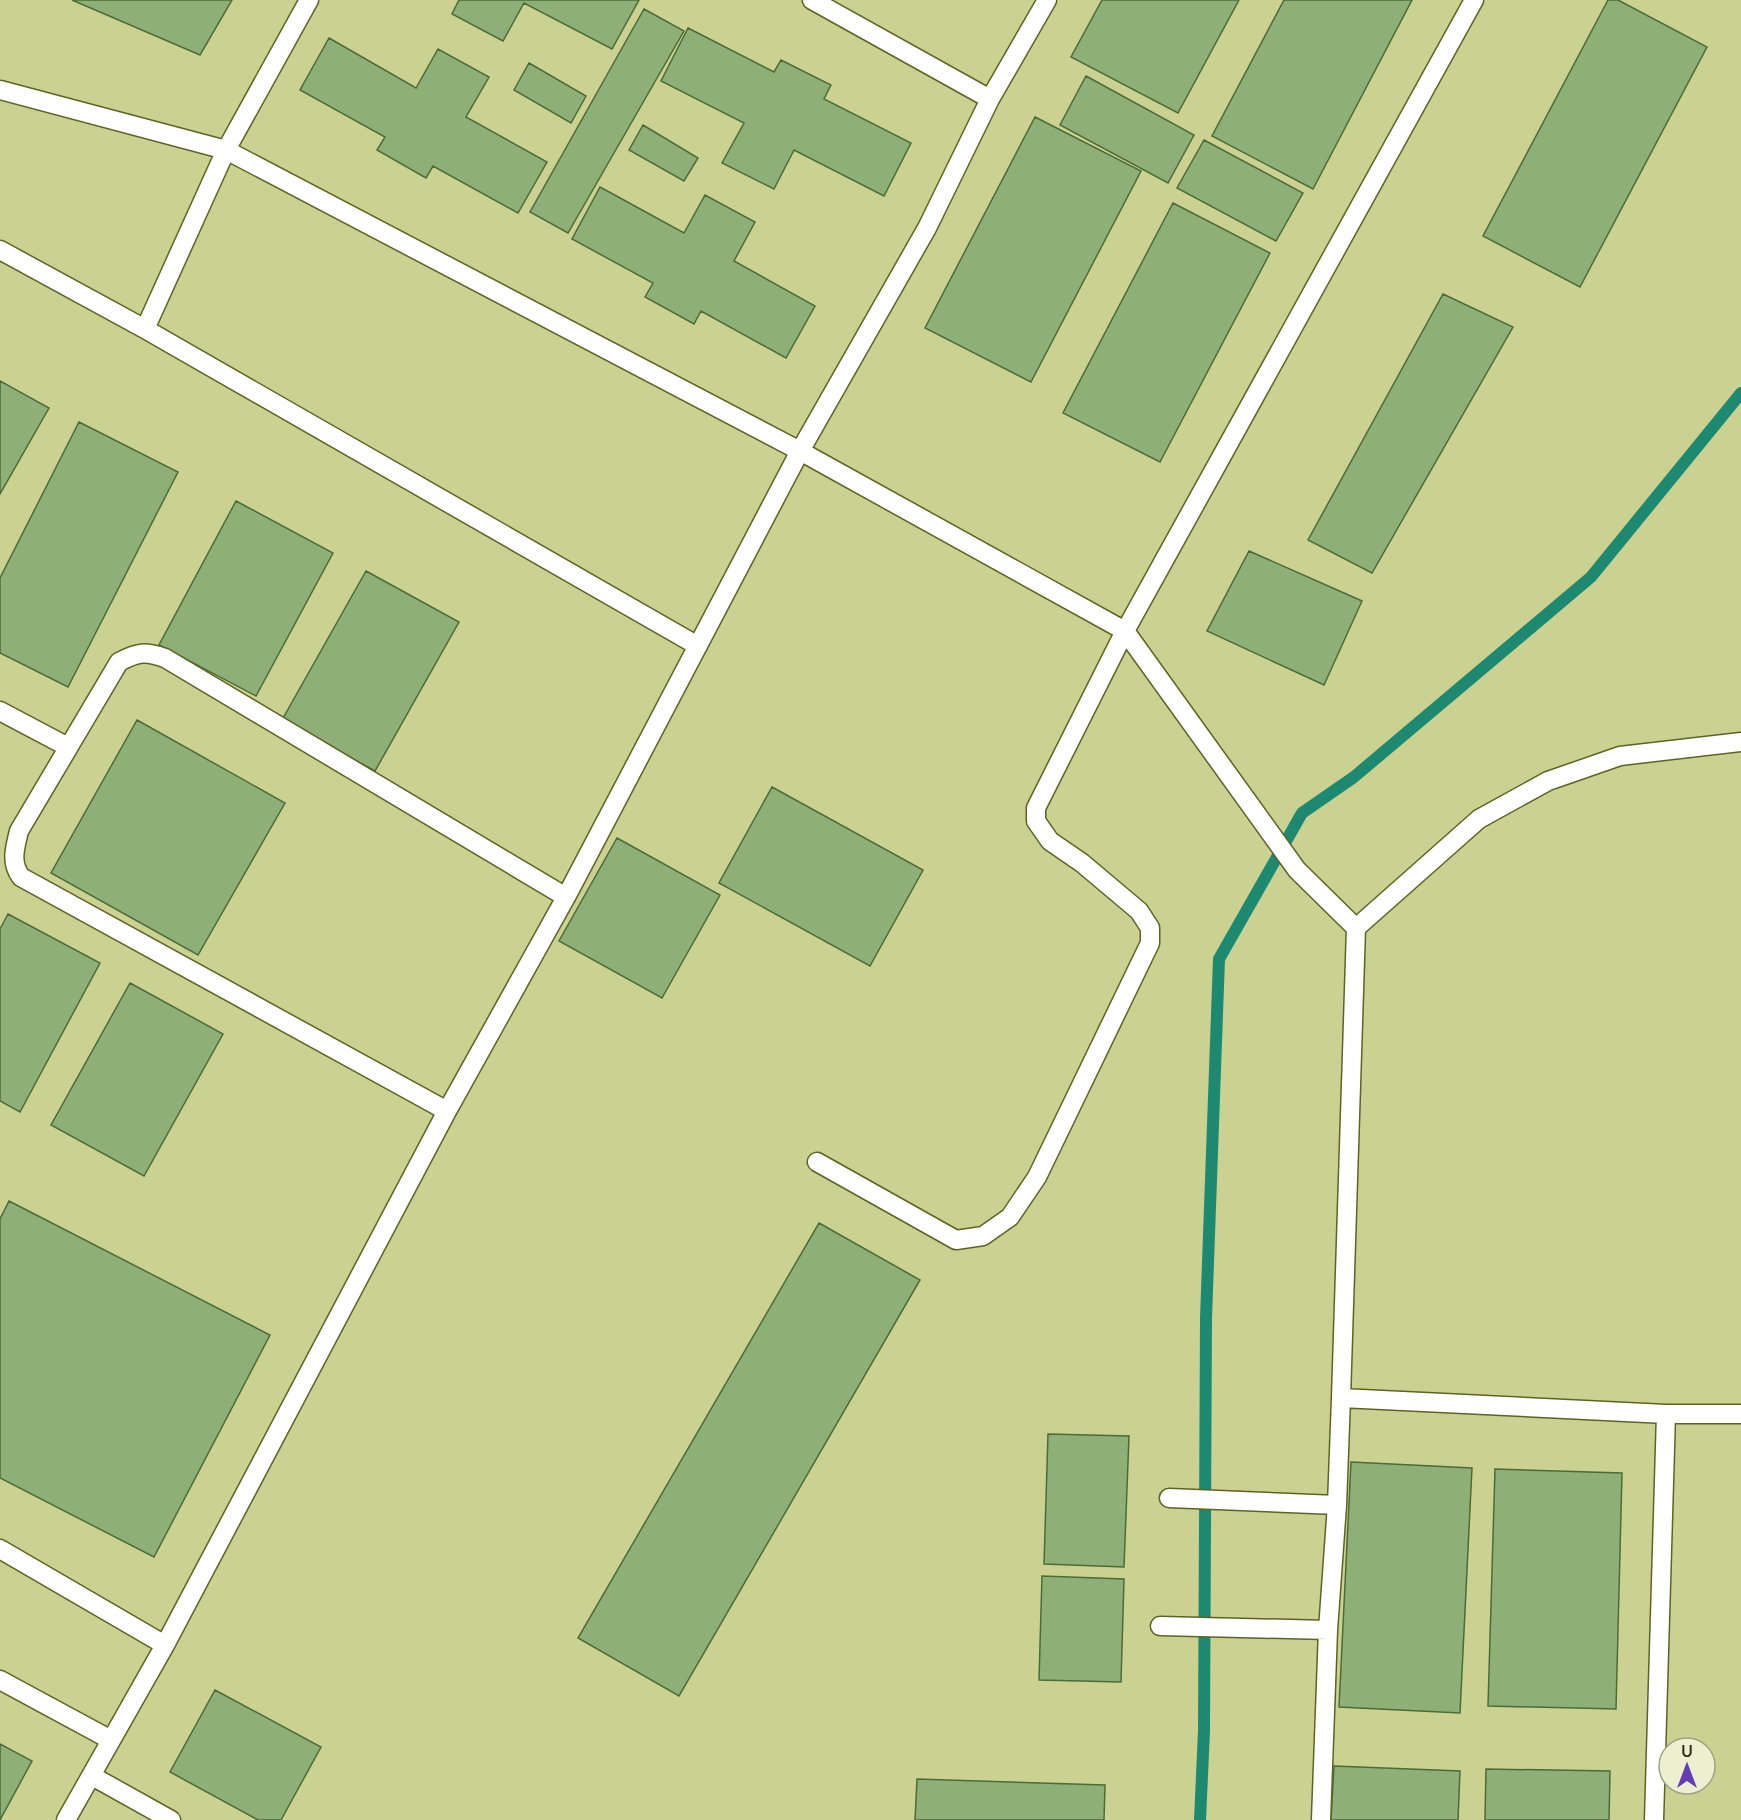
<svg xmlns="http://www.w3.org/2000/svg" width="1741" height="1820" font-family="Manrope,sans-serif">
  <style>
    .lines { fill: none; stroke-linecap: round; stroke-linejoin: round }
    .stream { stroke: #1e8971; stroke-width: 12 }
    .building { fill: #8eaf78; stroke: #4d6b37; stroke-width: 1.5 }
    .service-casing { stroke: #5e6324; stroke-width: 21 }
    .service { stroke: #fff; stroke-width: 18 }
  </style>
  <rect width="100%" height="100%" fill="#cbd291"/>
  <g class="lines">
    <path class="stream" d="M1200,1820L1204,1731L1206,1318L1219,959L1302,813L1354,777L1591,577L1741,393"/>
  </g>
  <path class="building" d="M72,0H232L200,55Z
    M459,0H639L612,49L524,3L503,41L452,14Z
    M1102,0H1239L1178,113L1071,57Z
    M1284,0H1412L1313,189L1212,136Z
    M1608,0H1618L1707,47L1580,287L1483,236Z
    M644,9L684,31L568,233L530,212Z
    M688,28L774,72L781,60L831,85L824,99L911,143L884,196L794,150L774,189L722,163L744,123L661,81Z
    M329,38L416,88L438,49L489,77L466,117L547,162L518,213L433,166L426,178L377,150L385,137L300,90Z
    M529,63L586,96L571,123L514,90Z
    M1086,76L1194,135L1168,183L1060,125Z
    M1035,117L1141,171L1031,382L925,328Z
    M643,125L698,158L684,181L629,150Z
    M1204,140L1303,193L1276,241L1177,188Z
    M600,187L684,233L705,195L755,222L734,261L815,306L786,358L701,311L694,324L645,297L653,283L572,239Z
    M1173,203L1270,253L1160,462L1063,413Z
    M1443,294L1513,327L1372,573L1308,540Z
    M0,381L49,408L0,494Z
    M79,422L178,472L68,687L0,653V578Z
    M236,501L333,553L256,696L159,645Z
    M1249,551L1362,601L1324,685L1207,631Z
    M366,571L459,622L375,771L282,720Z
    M137,720L285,803L198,955L51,873Z
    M772,787L923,870L870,966L719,883Z
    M617,838L720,895L662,998L559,941Z
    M8,914L100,963L20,1112L0,1101V929Z
    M130,983L223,1034L144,1176L51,1125Z
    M9,1201L270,1335L154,1557L0,1478V1219Z
    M819,1223L920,1280L679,1696L578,1638Z
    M1048,1434L1129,1436L1124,1567L1044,1564Z
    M1351,1462L1472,1468L1460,1713L1339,1707Z
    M1495,1469L1622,1473L1616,1709L1488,1706Z
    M1042,1576L1124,1579L1121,1682L1039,1680Z
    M215,1690L321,1747L281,1820H258L170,1772Z
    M0,1744L32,1761L0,1820Z
    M1334,1766L1460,1771L1458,1820H1331Z
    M1486,1769L1610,1771L1609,1820H1485Z
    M917,1779L1105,1785L1104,1820H915Z"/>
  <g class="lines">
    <defs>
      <path id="service" d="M812,0L990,99
        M0,90L226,150L800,451L1125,631L1297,870L1356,928L1341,1398L1337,1505L1328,1630L1321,1820
        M0,250L145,329L698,646
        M145,329L226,150L309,0
        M0,711L68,747
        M1356,928L1479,819L1548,781L1620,756L1741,742
        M447,1111L21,877C10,862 15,848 19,831L119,662C138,652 145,651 165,658L566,897
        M817,1162L956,1240L983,1236L1010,1217L1037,1177L1150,943V928L1139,911L1082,863L1050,841L1036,821V808L1125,631L1474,0
        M1341,1398L1666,1414H1741
        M1169,1498L1337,1505
        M0,1549L165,1645
        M1160,1626L1328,1630
        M0,1680L111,1740
        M92,1776L171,1820
        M66,1820L165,1645L447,1111L566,897L800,451L927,228L990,99L1047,0
        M1654,1820L1666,1414"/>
    </defs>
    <use href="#service" class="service-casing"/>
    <use href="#service" class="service"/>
  </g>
  <g transform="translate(1687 1766)"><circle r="28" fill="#ecf0d0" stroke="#9ea284" stroke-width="1.5"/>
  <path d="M0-4.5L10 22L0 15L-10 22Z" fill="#643cb5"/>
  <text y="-9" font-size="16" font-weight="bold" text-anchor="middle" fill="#2a2c12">U</text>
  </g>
</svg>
